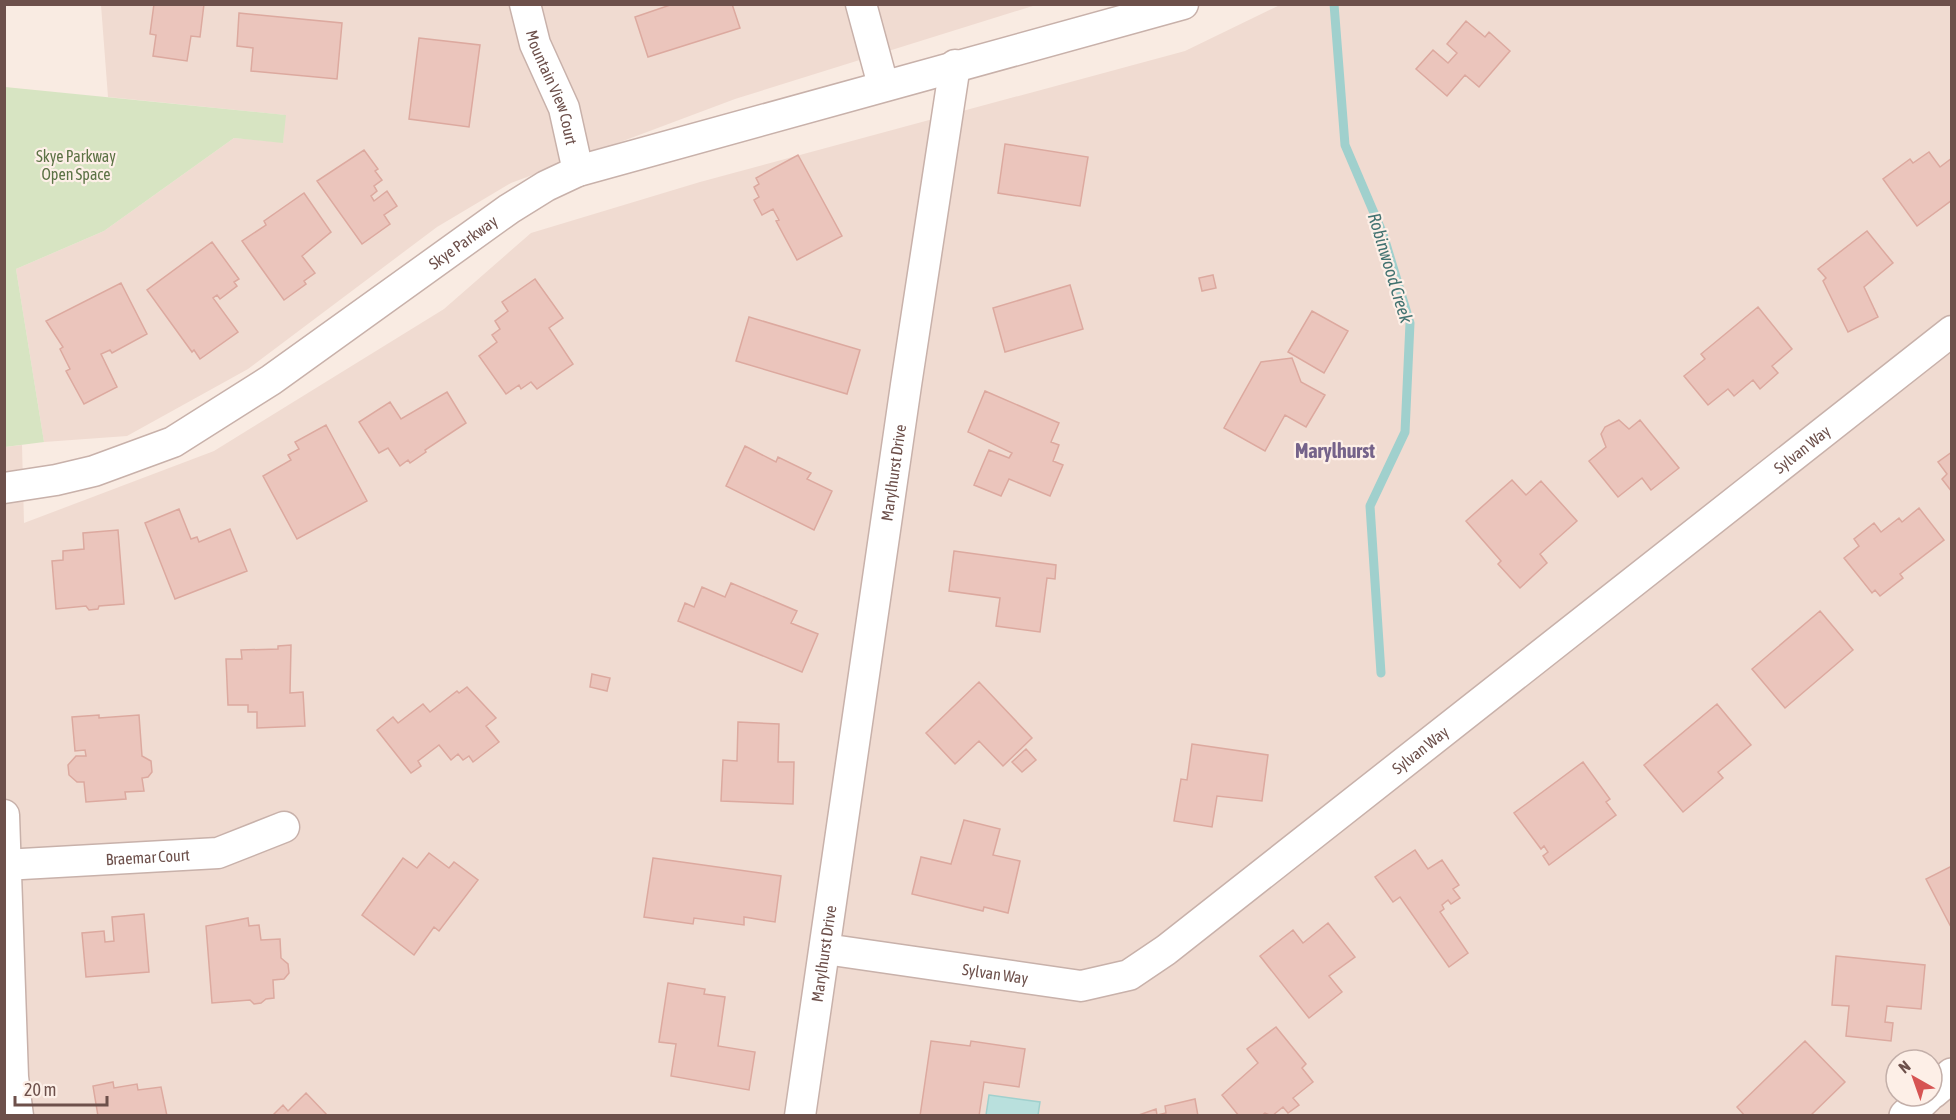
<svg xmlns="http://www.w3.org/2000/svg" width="1956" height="1120" font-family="'Asap Condensed',sans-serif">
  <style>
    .residential { fill: #f0dbd1; fill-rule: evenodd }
    .green { fill: #d7e4c2 }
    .water { fill: #b9e0dd; stroke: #a0d0cd; stroke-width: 1.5 }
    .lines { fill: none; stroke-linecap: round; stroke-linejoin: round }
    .stream { stroke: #a0d0cd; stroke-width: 9 }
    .building { fill: #ebc5bc; stroke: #dca99f; stroke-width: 1.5 }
    .minor-casing { stroke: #c8b1aa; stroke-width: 33 }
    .tertiary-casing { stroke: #c8b1aa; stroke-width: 36 }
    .minor { stroke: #fff; stroke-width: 30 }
    .tertiary { stroke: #fff; stroke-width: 33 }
    .labels { text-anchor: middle; stroke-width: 4.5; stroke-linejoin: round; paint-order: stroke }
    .street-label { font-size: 16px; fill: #6d504b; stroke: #fdefe7 }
    .park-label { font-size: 16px; fill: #5c7245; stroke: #fdefe7 }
    .water-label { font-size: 18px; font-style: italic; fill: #427270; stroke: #fdefe7 }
    .quarter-label { font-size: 20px; font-weight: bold; fill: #75638a; stroke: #fdefe7 }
  </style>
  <rect width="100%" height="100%" fill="#f9ebe2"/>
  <path class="residential" d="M101,5H1036L735,99L511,183L437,227L248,369L127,436L44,442L16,269L104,231L234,138L283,142L285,115L108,97Z
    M1280,5H1951V1115L5,1116V447L22,445L24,523L214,451L444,309L531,233L700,182L1185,51ZM1896,1060H1932V1096H1896Z"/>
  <path class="green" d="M5,87L286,115L283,143L234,138L104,231L16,269L44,442L5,447Z"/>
  <path class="water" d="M989,1095L1040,1102L1038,1115H986Z"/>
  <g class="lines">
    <path class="stream" d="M1334,4L1345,145L1383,234L1410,323L1405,432L1370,506L1381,673"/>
  </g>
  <path class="building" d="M154,4H204L200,37L191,36L187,61L153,56L156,35L150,34Z
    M673,4H732L740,28L648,57L635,17Z
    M239,13L342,23L337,79L251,71L253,48L237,46Z
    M1466,21L1485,37L1489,32L1510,51L1479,87L1465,75L1447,96L1416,69L1433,50L1448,63L1457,53L1447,44Z
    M419,38L480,45L469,127L409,119Z
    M1005,144L1088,157L1080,206L998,193Z
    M364,150L378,169L375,171L382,180L374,186L377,191L371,196L374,201L387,191L397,206L384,215L390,224L362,244L317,181Z
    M1929,152L1940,167L1952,158V200L1917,226L1883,179L1910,159L1913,163Z
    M798,155L842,236L797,260L776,221L779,220L773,209L762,215L754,200L759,197L754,187L759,184L756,178Z
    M304,193L331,232L302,256L315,273L304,281L306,284L284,300L242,241L266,225L264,221Z
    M1867,231L1893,263L1864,287L1878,317L1848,332L1823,281L1826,278L1818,269Z
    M212,242L239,279L234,282L237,286L220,299L217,295L213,298L238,332L200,359L194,350L192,352L147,290Z
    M1213,275L1216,288L1202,291L1199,278Z
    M535,279L563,318L549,328L573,364L537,389L531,382L521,389L519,385L506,394L479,356L497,342L492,335L500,329L495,321L508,311L502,302Z
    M121,283L147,334L112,353L110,350L101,354L117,387L84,404L66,371L70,369L60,349L63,347L46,321Z
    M1070,285L1083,329L1005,352L993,308Z
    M1758,307L1792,349L1772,366L1778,373L1760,389L1753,380L1734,396L1728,389L1708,405L1684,376L1705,359L1701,354Z
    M1312,311L1348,331L1324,373L1288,352Z
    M749,317L860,350L847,394L736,361Z
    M1292,358L1301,382L1325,395L1306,427L1285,415L1265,451L1224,428L1261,362Z
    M985,391L1059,423L1051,442L1059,445L1053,461L1063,465L1050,496L1009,479L1001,496L974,485L989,450L1009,458L1012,453L968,432Z
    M447,392L466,423L425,450L426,452L410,463L408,460L400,466L388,448L379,453L359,422L390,402L401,419Z
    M1619,420L1629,429L1640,420L1679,468L1651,490L1642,478L1618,497L1589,461L1606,447L1601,434L1605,427Z
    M326,425L367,501L297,539L263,476L291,460L288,455L299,449L295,442Z
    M745,446L776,462L778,457L811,473L807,479L832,491L814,530L726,486Z
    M1952,452V492L1942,479L1947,474L1938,462Z
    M1512,480L1526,495L1541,481L1577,521L1540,554L1547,563L1520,588L1498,564L1501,561L1466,521Z
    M1919,508L1944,540L1900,574L1903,578L1880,596L1875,590L1872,593L1844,558L1859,546L1854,539L1874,523L1881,532L1899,518L1902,522Z
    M179,509L191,539L197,537L199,542L230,529L247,571L175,599L145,523Z
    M118,530L124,604L99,606L98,609L89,610L86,606L56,609L52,561L63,560V551L84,549L83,533Z
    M954,551L1056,565L1055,579L1047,578L1040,632L996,626L1000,598L949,591Z
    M731,583L797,611L791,623L818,634L802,672L678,621L685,603L694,607L702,587L725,597Z
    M1820,611L1853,650L1785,708L1752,669Z
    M291,645L290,693L303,692L305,726L257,728V712H248V705H228L226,659H242L241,650L278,649V646Z
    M592,674L610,678L607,691L590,687Z
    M979,682L1032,738L1003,766L979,741L955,764L926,733Z
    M467,687L496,718L486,726L499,742L473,762L469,756L463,760L458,754L451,760L439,745L418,761L421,766L411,773L377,730L393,717L398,723L423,704L430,712L457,691L459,693Z
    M1717,704L1751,745L1718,772L1723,778L1683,812L1644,765Z
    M99,715V718L139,715L142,756L151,761L152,772L148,777L142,778L144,791L125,792L126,799L86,802L84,782H77L69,775L68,765L76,756H86L85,750L75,751L72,717Z
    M738,722L779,724L778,762H794L793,804L721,801L723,760L737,761Z
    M1192,744L1268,755L1262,801L1217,796L1212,827L1174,821L1181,779L1187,780Z
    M1026,749L1036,760L1022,772L1012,762Z
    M1583,762L1610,799L1606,802L1616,815L1549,865L1543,856L1548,852L1544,846L1541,849L1514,813Z
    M964,820L1000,829L993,855L1020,861L1008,913L984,907L983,911L912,894L921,857L951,864Z
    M1415,850L1428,869L1442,860L1459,885L1453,889L1460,898L1451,904L1448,900L1442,905L1444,909L1440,912L1468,953L1449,967L1400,897L1393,902L1375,877Z
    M429,853L449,868L454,862L478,880L439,931L434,927L414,955L362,915L403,858L417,868Z
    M653,858L781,876L775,922L744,917V925L694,918L693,924L644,917Z
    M1952,866V929L1926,879Z
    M144,914L149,972L86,977L82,933L104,931L105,942L114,941L112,917Z
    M248,918L249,926L259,925L261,940L280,939L281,958L288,964L289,973L284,979L273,980L274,998L266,999L261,1003L254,1004L250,1000L212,1003L206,926Z
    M1328,923L1355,957L1329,976L1342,992L1309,1018L1260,956L1293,930L1303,943Z
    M1836,956L1925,965L1921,1009L1887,1006L1885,1022L1893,1023L1891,1041L1846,1036L1849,1006L1832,1005Z
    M668,983L705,989L704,994L725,997L718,1046L755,1052L749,1090L671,1076L676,1044L659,1042Z
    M1276,1027L1306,1064L1302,1068L1313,1082L1293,1098L1299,1105L1288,1113L1283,1107L1272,1116L1265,1113L1261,1116H1239L1222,1095L1258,1063L1247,1049Z
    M931,1041L970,1046L971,1041L1025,1049L1019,1087L984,1082L979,1116H920Z
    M1805,1041L1845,1082L1810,1116H1745L1737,1107Z
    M113,1082L114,1088L137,1084L138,1090L161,1087L167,1116H98L93,1086Z
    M306,1093L328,1116H272L283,1105L288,1111Z
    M1195,1099L1198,1116H1136L1156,1109L1157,1115L1166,1113L1165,1106Z"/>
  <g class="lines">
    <defs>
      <g id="minor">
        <path id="s1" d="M525,4L535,44L564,108L578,171"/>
        <path d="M861,4L883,85"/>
        <path id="s2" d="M4,488L56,480L94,471L173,442L271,380L509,209L546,186L578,171L1183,4"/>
        <path d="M4,815L13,1077L18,1116"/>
        <path id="s3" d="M4,865L218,853L284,827"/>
        <path id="s4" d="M825,949L1081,986L1129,975L1166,950L1952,331"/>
        <path id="s5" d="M800,1116L906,385L955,65"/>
      </g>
      <path id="tertiary" d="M1932,1092L1952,1075
        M1906,1116L1927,1096"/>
    </defs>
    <use href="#minor" class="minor-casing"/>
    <use href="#tertiary" class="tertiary-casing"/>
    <use href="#minor" class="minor"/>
    <use href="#tertiary" class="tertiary"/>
  </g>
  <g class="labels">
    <g class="street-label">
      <text dy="6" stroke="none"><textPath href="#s1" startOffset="88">Mountain View Court</textPath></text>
      <text dy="6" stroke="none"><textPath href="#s2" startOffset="528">Skye Parkway</textPath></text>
      <text dy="6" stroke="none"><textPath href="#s4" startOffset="1162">Sylvan Way</textPath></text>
      <text dy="6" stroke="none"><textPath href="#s5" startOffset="650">Marylhurst Drive</textPath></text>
      <text dy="6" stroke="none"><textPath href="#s4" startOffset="676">Sylvan Way</textPath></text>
      <text dy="6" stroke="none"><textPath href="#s3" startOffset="144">Braemar Court</textPath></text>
      <text dy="6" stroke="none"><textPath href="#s5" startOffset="164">Marylhurst Drive</textPath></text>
      <text dy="6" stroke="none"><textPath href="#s4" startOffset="172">Sylvan Way</textPath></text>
    </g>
    <g class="park-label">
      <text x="76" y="162">Skye Parkway<tspan x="76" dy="18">Open Space</tspan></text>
    </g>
    <g class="water-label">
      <text transform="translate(1390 268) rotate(73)" y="6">Robinwood Creek</text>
    </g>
    <g class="quarter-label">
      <text x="1335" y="458">Marylhurst</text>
    </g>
  </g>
  <rect width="1956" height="1120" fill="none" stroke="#6d504b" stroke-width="12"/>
  <g transform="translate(1914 1078) rotate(320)"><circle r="28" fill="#fdefe7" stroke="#c3afa9" stroke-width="1.5"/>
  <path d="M0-4.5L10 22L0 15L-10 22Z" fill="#d65453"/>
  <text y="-9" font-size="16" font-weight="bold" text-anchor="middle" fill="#6d504b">N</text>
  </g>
  <path d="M15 1096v9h92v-9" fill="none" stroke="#6d504b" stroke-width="3"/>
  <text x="24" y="1096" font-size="18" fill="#6d504b" stroke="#fdefe7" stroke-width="4.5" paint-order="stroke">20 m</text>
</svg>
